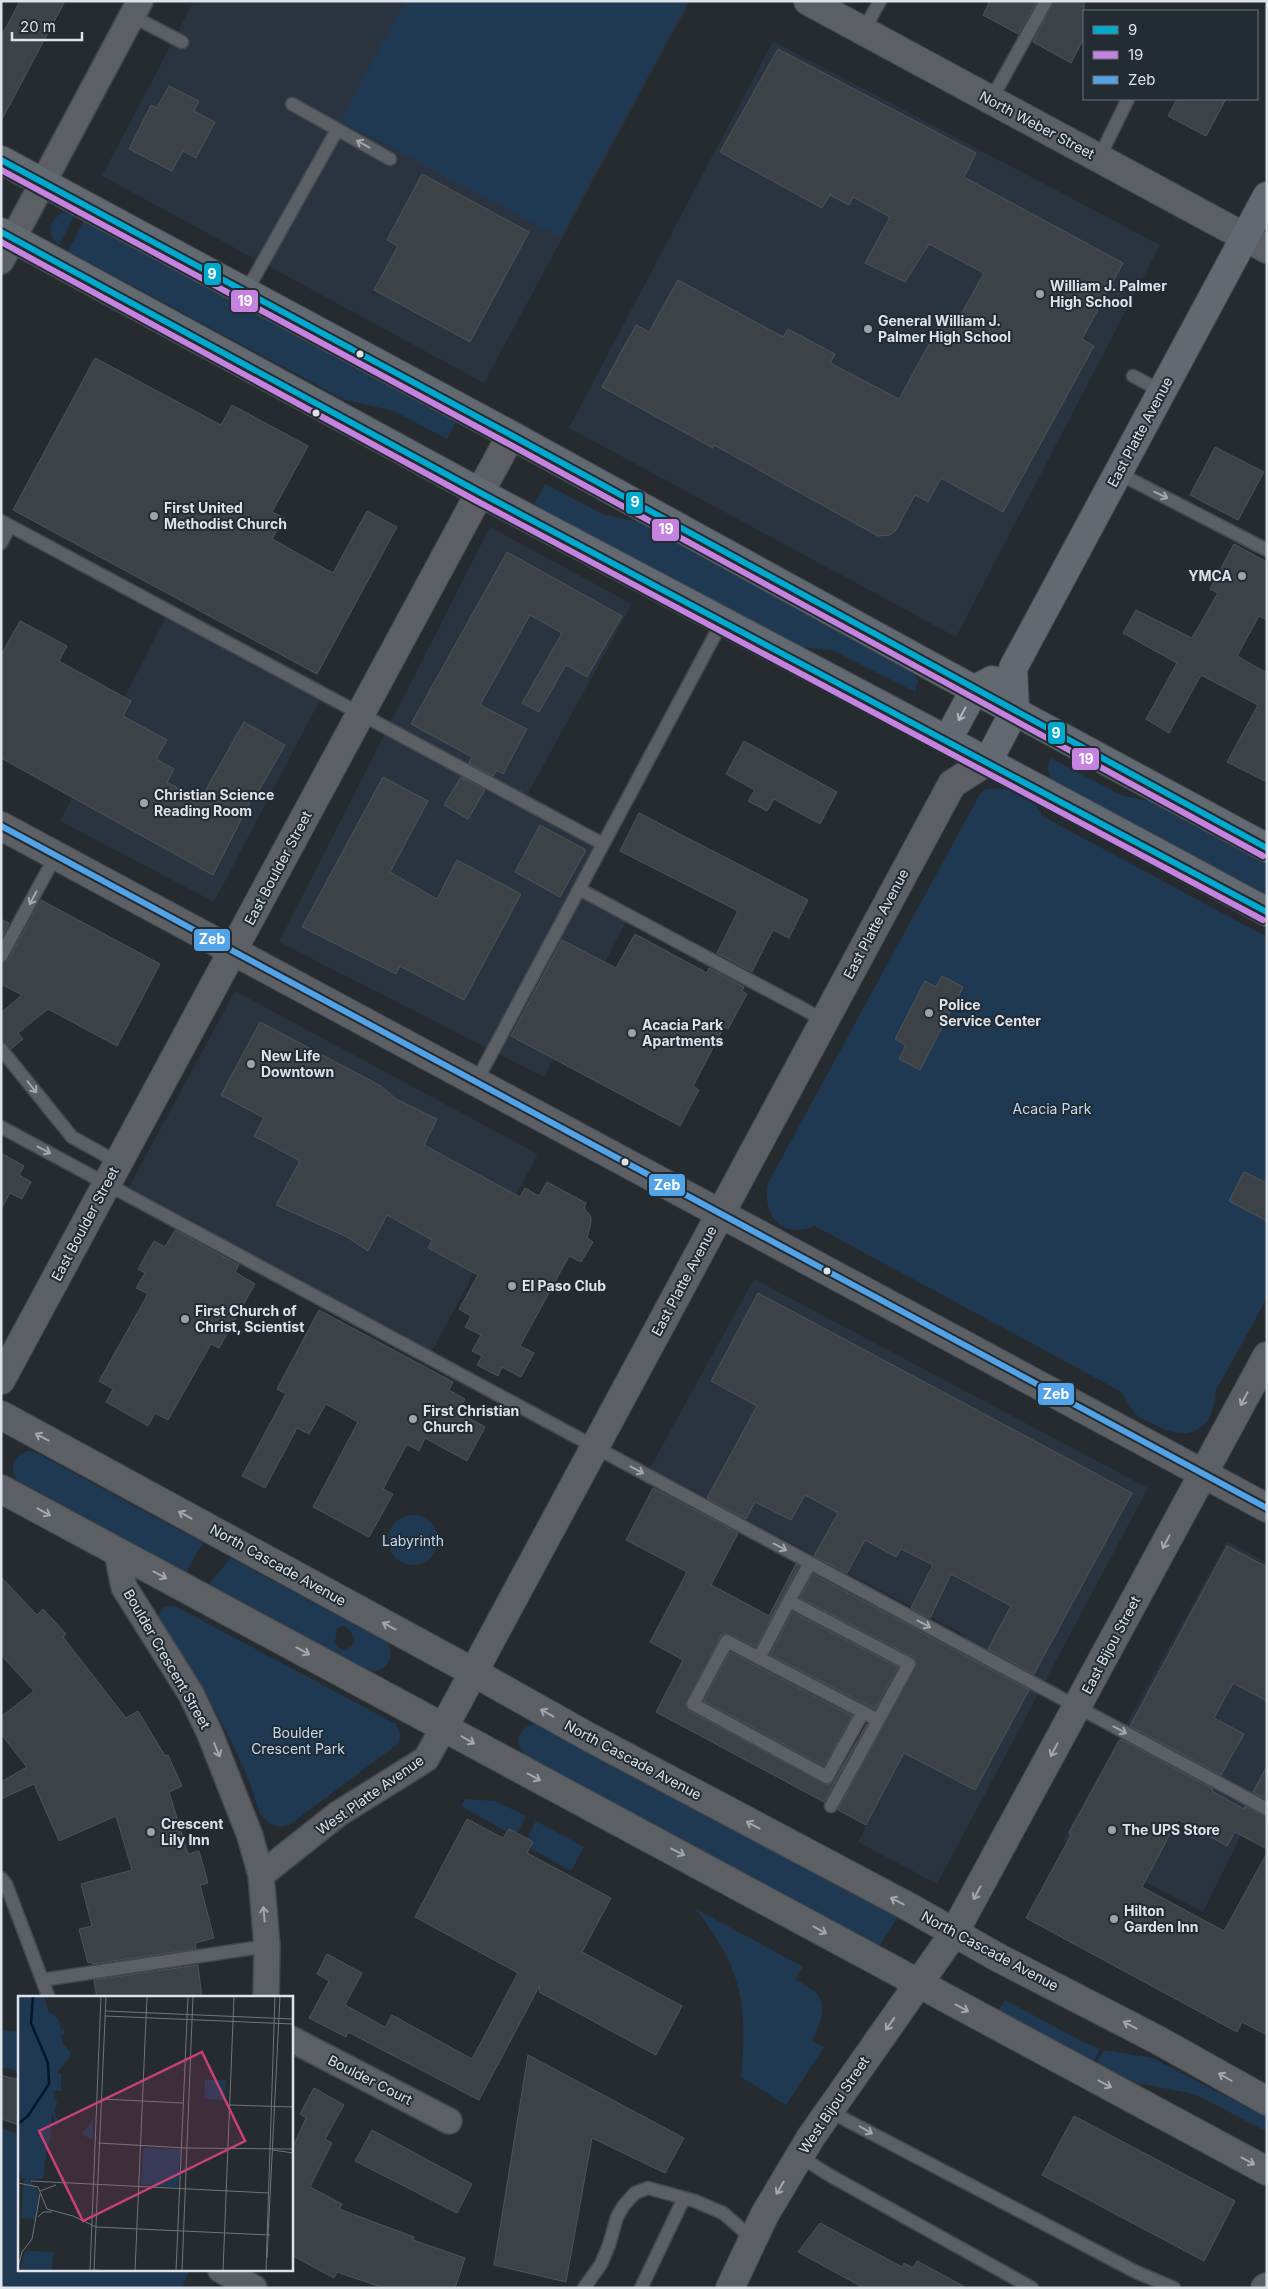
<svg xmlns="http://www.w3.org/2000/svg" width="1268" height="2289" font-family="Inter,sans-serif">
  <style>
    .built { fill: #293440 }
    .green { fill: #203953; fill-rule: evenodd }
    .building { fill: #3d4246; stroke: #505458 }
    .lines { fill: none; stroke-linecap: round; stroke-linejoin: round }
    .service-casing { stroke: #45494e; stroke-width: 15 }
    .minor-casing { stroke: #45494e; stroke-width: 28 }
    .tertiary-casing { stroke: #45494e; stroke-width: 30 }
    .secondary-casing { stroke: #45494e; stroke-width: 30 }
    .primary-casing { stroke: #45494e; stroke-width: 30 }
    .service { stroke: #5c6064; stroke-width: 12 }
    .minor { stroke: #5c6064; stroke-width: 25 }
    .tertiary { stroke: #5c6064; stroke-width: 28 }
    .secondary { stroke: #5c6064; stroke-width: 28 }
    .primary { stroke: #626971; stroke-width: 28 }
    .bus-1-casing { stroke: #232b33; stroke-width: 10 }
    .bus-2-casing { stroke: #232b33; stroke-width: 10 }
    .bus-3-casing { stroke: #232b33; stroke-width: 10 }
    .bus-1 { stroke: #00a9ce; stroke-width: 6 }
    .bus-2 { stroke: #c483df; stroke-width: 6 }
    .bus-3 { stroke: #53a3e8; stroke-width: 6 }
    .oneway { stroke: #a4a8ad }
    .oneway2 { stroke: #b3b8bf }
    .poi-dot { fill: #9ea3a8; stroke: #232b33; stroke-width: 2 }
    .bus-dot { fill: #dee3e9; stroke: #232b33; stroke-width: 2 }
    .labels { text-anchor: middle; stroke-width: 4; stroke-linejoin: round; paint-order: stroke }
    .street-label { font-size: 14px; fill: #dee3e9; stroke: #232b33 }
    .poi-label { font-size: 14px; font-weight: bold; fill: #dee3e9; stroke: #232b33; text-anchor: start }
    .park-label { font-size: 14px; fill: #c0dbf8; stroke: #232b33 }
    .inset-river { fill: none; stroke: #03172c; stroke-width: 2.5 }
    .inset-road { fill: none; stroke: #70757a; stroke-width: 1 }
    .view { fill: #c84177; fill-opacity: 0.15; stroke: #c84177; stroke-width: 2.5 }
    .inset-edge { fill: none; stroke: #dee3e9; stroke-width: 2.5 }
    .line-badge { stroke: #232b33; stroke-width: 2 }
    .badge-label { font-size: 14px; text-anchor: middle; font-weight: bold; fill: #fff }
  </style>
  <rect width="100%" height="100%" fill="#262b30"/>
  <path class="built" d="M194,1H690L484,383L102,176Z
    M773,41L1160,245L956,637L569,428Z
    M490,527L632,604L521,806L603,853L584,891L628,918L544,1077L279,942Z
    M166,617L321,698L214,902L60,821Z
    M235,991L538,1154L432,1351L129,1187Z
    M754,1279L1148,1488L937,1884L858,1842L966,1636L650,1468Z
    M1227,1541L1267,1563V1800L1260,1797L1203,1912L1063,1840Z"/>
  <path class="green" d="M405,1L687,2L560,237L341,121Z
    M64,212L75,215L59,245C45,234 49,220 64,212Z
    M85,219L457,419L447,439L394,411L345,400L68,251Z
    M545,484L603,514L652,525L914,671L918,681L915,692L834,651L797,646L534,504Z
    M1050,758L1121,795L1158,803L1267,861V898L1050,781L1048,769Z
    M999,788C1017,792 1035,798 1042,816L1267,937V1298L1215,1392C1214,1431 1189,1443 1155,1425C1150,1422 1143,1420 1138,1416C1131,1410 1126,1398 1120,1391L815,1226C781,1240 762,1215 768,1183L980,794L986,789Z
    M28,1451L35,1452L203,1543L186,1572L18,1481C8,1469 14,1455 28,1451Z
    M388 1540a25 25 0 1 1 50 0a25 25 0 1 1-50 0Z
    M231,1558L387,1642C396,1657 387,1673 369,1671L209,1584ZM343,1625L350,1630L355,1640L352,1646L344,1650L338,1647L335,1642L337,1629Z
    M175,1606L396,1724L400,1733L399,1743L289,1825L279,1827L269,1823L260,1814L250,1783L232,1743L206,1693L159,1624V1614L165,1607Z
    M534,1724L541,1725L897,1918L879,1947L524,1754L520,1749L518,1738L524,1728Z
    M465,1799L495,1801L526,1816L517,1833L509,1829L507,1832L461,1806Z
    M536,1821L584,1847L571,1871L530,1848L533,1842L527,1839Z
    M696,1909L803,1967L795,1979C801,1983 810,1987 815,1992C829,2004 819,2027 812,2041L824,2047L786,2105L741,2077C748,2003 742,1969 696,1909Z
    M1005,2000L1081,2041L1100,2049L1093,2062L1001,2012L999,2010Z
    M1,2030L19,2032V2071L1,2067Z
    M1104,2050L1152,2058L1267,2117V2132L1203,2098L1189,2093L1137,2083L1096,2064Z
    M1,2128L19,2135V2270H189L182,2288H1Z"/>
  <path class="building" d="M20,1H65L1,121V37Z
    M990,1H1037L1018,34L983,15Z
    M1054,1H1084V38L1071,63L1033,42Z
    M778,49L976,153L964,177L1123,263L1082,339L1094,346L1003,512L941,478L928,502L915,495L896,530L890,535L878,536L714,445L713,448L602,387L636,325L649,332L678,280L783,337L788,329L835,354L830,363L899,399L946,313L958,320L984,273L929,244L905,282L865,263L890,217L853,197L849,205L830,195L822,208L720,152Z
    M169,86L199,101L194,111L215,122L196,158L183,151L172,171L129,149L151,105L157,108Z
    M1177,99H1226L1206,136L1168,116Z
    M422,174L529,232L470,342L374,290L398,246L387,240Z
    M95,358L221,425L232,405L308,446L272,512L284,518L272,539L333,573L367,511L397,527L317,674L13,510Z
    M1215,447L1264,472L1238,520L1190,495Z
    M1234,544L1267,562V620L1259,616L1237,656L1267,673V782L1227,762L1258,705L1201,675L1169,733L1146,719L1177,663L1123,633L1136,610L1192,638L1218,593L1210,589Z
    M507,552L622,616L587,677L566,665L539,712L522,703L562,633L530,615L480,705L527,729L503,774L497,770L493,776L469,763L472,757L411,724Z
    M20,621L67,646L59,661L131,701L123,716L167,740L156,759L174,769L167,782L200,800L244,722L285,745L253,801L251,800L213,875L1,758V655Z
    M744,741L837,792L820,824L774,799L767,811L748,801L755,790L726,774Z
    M383,777L428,801L390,872L437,899L457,860L521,894L464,1000L400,966L396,974L302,927Z
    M461,777L485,790L468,819L444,805Z
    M639,813L808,900L789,938L773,930L752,972L717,953L738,911L620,851Z
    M540,825L586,850L560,897L515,872Z
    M41,900L160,964L117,1046L48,1009L18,1033L23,1039L11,1049L1,1041V1013L22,995L1,984V964L8,960Z
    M1,919L9,923L1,939Z
    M635,934L707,973L709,968L744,987L742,991L747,994L728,1029L724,1027L693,1086L699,1090L680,1126L511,1036L562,940L616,968Z
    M942,976L963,987L920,1070L899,1059L906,1045L895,1039L925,981L936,987Z
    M260,1022L381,1086L396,1099L437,1119L424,1145L520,1197L525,1188L539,1196L547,1182L586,1203L584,1208L591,1217V1222L587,1238L593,1242L581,1262L569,1256L520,1346L534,1353L521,1377L502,1367L498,1376L477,1365L482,1356L472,1351L481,1335L465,1327L471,1316L459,1309L478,1275L428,1248L432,1240L387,1215L368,1251L347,1237L276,1205L300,1161L254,1136L264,1118L221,1095Z
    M1,1153L24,1166L19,1175L31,1182L22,1199L10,1193L1,1209Z
    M1244,1172L1267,1183V1221L1229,1201Z
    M175,1230L239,1265L235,1272L255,1284L219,1348L211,1344L168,1420L155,1413L148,1426L106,1402L113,1389L99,1381L148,1294L136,1288L145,1273L138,1269L154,1241L165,1247Z
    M758,1293L1132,1493L1034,1674L988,1649L1011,1606L951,1574L930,1618L911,1608L933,1565L901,1549L896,1557L865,1540L847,1573L814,1556L838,1513L820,1503L805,1495L791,1520L755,1502L746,1519L707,1498L757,1406L711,1381Z
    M319,1310L453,1382L449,1390L465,1399L458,1412L485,1427L467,1461L425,1438L419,1451L407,1444L383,1489L393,1494L369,1537L313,1507L358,1422L326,1404L309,1434L297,1428L265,1488L242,1476L286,1394L277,1389Z
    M653,1488L738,1533L711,1585L736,1598L769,1616L796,1564L799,1566L756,1647L731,1634H722L685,1705L689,1711L827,1785L834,1781L867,1724L824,1802L656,1712L683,1660L650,1642L687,1572L626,1540Z
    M1227,1546L1267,1567V1701L1233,1683L1214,1718L1244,1734L1221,1775L1130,1726Z
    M813,1574L1029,1690L975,1790L904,1753L866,1825L838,1810L917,1663L913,1657L800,1598Z
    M1,1577L37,1615L43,1609L66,1634L63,1637L126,1718L138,1711L165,1756L168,1755L182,1786L169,1792L188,1854L199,1851L208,1883L200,1885L214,1938L195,1943L196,1949L92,1964V1962L88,1963L79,1929L92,1926L81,1884L132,1870L116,1816L59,1841L34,1784L1,1799V1782L27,1767L1,1734V1717L34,1691L1,1655Z
    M792,1612L898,1667L875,1709L770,1655Z
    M730,1652L852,1716L824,1766L704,1701Z
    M1122,1740L1213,1789L1212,1791L1244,1809L1245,1806L1267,1817V1849L1235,1832L1227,1846L1178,1819L1142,1887L1224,1931L1267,1853V2035L1242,2022L1237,2032L1026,1918L1071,1835L1069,1833L1076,1820L1119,1741Z
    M1267,1766V1800L1253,1792Z
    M467,1819L503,1838L509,1829L517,1833L533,1842L527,1853L611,1898L582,1952L682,2006L656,2055L539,1992L540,1985L479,2100L348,2032L346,2037L309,2018L329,1981L317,1974L327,1954L362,1973L345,2005L385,2027L392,2015L472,2059L518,1973L415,1917Z
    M198,1965L202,1998H97L94,1980Z
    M528,2055L684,2138L665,2173L592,2138L566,2282L494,2265Z
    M1,2075L19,2080V2125L1,2119Z
    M314,2088L344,2105L325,2139L332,2143L310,2187L342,2204L339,2209L414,2237L413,2240L465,2258L455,2288H384L337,2272L334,2278L291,2255V2151L306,2118L300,2114Z
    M1074,2116L1235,2201L1204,2261L1042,2175Z
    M372,2130L472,2184L457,2213L355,2161Z
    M820,2223L902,2267L904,2263L913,2268L917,2261L967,2288H864L798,2252Z"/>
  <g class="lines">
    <defs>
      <path id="service" d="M132,16L182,42
        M863,31L880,1
        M991,100L1046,1
        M292,104L390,159
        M1099,158L1128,99
        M246,292L337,130
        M1133,376L1161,391
        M1118,473L1267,550
        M1,521L603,844
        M1,543L10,526
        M579,889L824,1020
        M1,956L56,855
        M1,1049L72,1137L119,1163
        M476,1082L723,620
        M1,1127L1267,1809
        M789,1601L810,1563
        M759,1658L727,1641L693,1704L827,1777L863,1712
        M831,1806L835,1799L909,1664L789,1601L759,1658L878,1720
        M1,1878L6,1884L49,1998
        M42,1980L267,1946
        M829,2111L1136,2272L1174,2288
        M799,2156L831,2176L1032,2288
        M584,2288L601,2264L609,2245L617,2217L624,2205L635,2193L648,2188L695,2201L723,2213L753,2239
        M641,2288L684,2198"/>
      <path id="minor" d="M1,261L140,1
        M117,1552L124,1587L191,1694L210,1734L250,1836L261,1875L267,1946L266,1998
        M261,1875L338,1814L426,1759L444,1727
        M291,2039L449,2121
        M221,2270L254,2288"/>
      <path id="tertiary" d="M808,1L1267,249
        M1,826L1267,1508
        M1,1380L511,435"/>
      <path id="secondary" d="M1,1415L473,1672L587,1736L911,1908L997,1957L1156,2039L1267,2101
        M1,1489L1267,2171
        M444,1727L952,784L988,761
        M730,2288L765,2214L811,2137L954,1933L1267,1356
        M1265,2288L1267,2287"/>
      <path id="primary" d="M1,160L511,435L938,670L1267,848
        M1,232C160,318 318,406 477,491C740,631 1005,769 1267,912
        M948,739L975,689L992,680
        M988,761L1015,710L1013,668L1267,196"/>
    </defs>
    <use href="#service" class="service-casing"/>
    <use href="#minor" class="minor-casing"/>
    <use href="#tertiary" class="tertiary-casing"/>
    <use href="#secondary" class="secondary-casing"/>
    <use href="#primary" class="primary-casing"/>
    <use href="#service" class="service"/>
    <use href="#minor" class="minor"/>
    <use href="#tertiary" class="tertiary"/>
    <use href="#secondary" class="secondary"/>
    <use href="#primary" class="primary"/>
    <defs>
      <path id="bus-1" d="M1,160L511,435L1267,848
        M1,232L477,491L1267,912"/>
      <path id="bus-2" d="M1,170L507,443L1263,856
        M1,242L473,499L1263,920"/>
      <path id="bus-3" d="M1,826L1267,1508"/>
    </defs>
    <use href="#bus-1" class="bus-1-casing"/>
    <use href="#bus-2" class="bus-2-casing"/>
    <use href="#bus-3" class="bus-3-casing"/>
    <use href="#bus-1" class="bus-1"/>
    <use href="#bus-2" class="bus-2"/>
    <use href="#bus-3" class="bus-3"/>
  </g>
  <defs><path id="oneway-shaft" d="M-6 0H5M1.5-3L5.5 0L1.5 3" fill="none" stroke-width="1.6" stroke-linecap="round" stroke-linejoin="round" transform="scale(1.25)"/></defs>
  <g class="oneway">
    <use href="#oneway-shaft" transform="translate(363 144) rotate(-151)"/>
    <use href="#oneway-shaft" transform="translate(1161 495) rotate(26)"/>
    <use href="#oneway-shaft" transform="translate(33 898) rotate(118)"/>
    <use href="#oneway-shaft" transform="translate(32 1087) rotate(51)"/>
    <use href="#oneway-shaft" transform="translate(44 1150) rotate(28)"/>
    <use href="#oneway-shaft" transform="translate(1244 1399) rotate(118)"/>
    <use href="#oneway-shaft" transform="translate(42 1437) rotate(-152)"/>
    <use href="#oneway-shaft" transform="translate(637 1470) rotate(28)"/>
    <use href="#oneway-shaft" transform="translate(44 1512) rotate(29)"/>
    <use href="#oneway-shaft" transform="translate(185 1515) rotate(-151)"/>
    <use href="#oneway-shaft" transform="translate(1166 1542) rotate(118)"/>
    <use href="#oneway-shaft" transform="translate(780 1547) rotate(28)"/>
    <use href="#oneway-shaft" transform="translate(160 1575) rotate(28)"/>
    <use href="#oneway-shaft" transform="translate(924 1624) rotate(28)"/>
    <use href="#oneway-shaft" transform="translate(389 1626) rotate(-151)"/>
    <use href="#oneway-shaft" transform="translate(303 1651) rotate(28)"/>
    <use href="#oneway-shaft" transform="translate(547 1713) rotate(-151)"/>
    <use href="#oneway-shaft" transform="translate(1120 1730) rotate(28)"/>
    <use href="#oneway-shaft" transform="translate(468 1740) rotate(30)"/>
    <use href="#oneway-shaft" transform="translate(217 1750) rotate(67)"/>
    <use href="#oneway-shaft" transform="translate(1054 1750) rotate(118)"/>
    <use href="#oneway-shaft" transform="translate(534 1777) rotate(28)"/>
    <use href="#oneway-shaft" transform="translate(753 1825) rotate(-152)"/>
    <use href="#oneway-shaft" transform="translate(678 1852) rotate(27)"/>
    <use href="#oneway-shaft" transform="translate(977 1893) rotate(118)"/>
    <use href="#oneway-shaft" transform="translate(897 1901) rotate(-153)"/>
    <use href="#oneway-shaft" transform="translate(264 1914) rotate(-95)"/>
    <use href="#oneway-shaft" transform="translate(820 1930) rotate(29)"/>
    <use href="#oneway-shaft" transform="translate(962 2008) rotate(28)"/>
    <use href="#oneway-shaft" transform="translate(890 2024) rotate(125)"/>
    <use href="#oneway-shaft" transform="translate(1130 2025) rotate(-152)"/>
    <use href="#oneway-shaft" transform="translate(1225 2077) rotate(-150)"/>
    <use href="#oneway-shaft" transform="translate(1105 2084) rotate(28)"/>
    <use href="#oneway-shaft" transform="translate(866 2130) rotate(30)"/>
    <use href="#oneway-shaft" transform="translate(1248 2161) rotate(28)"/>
    <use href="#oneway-shaft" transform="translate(780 2188) rotate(120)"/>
  </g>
  <use class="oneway2" href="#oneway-shaft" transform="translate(962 714) rotate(118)"/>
  <g class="poi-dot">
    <circle cx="1040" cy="294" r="5"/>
    <circle cx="868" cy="329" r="5"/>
    <circle cx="154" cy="516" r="5"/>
    <circle cx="1242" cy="576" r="5"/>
    <circle cx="144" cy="803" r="5"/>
    <circle cx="929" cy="1013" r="5"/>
    <circle cx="632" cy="1033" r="5"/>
    <circle cx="251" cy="1064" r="5"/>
    <circle cx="512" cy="1286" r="5"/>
    <circle cx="185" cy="1319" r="5"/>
    <circle cx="413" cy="1419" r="5"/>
    <circle cx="1112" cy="1830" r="5"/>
    <circle cx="151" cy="1832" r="5"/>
    <circle cx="1114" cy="1919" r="5"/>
  </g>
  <g class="bus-dot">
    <circle cx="360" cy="354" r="4.5"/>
    <circle cx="316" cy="413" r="4.5"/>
    <circle cx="625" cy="1162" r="4.5"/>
    <circle cx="827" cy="1271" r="4.5"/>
  </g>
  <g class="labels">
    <g class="street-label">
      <text transform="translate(1037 125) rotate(28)" y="5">North Weber Street</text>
      <text transform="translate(1140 432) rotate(-62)" y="5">East Platte Avenue</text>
      <text transform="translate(278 868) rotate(-62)" y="5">East Boulder Street</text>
      <text transform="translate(876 924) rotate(-62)" y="5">East Platte Avenue</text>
      <text transform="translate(85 1224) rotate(-62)" y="5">East Boulder Street</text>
      <text transform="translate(684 1281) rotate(-62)" y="5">East Platte Avenue</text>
      <text transform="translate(278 1565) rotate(29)" y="5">North Cascade Avenue</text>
      <text transform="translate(1111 1645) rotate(-62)" y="5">East Bijou Street</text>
      <text transform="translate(167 1659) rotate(60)" y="5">Boulder Crescent Street</text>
      <text transform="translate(633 1760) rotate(28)" y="5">North Cascade Avenue</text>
      <text transform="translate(370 1795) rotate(-35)" y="5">West Platte Avenue</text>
      <text transform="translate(990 1951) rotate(28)" y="5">North Cascade Avenue</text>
      <text transform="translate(370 2080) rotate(27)" y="5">Boulder Court</text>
      <text transform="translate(834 2105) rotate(-56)" y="5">West Bijou Street</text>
    </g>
    <g class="poi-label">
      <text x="1050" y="291">William J. Palmer<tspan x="1050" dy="16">High School</tspan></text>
      <text x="878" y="326">General William J.<tspan x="878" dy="16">Palmer High School</tspan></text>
      <text x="164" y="513">First United<tspan x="164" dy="16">Methodist Church</tspan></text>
      <text x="1232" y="581" text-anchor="end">YMCA</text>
      <text x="154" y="800">Christian Science<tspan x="154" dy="16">Reading Room</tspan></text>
      <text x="939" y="1010">Police<tspan x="939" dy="16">Service Center</tspan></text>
      <text x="642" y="1030">Acacia Park<tspan x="642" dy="16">Apartments</tspan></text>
      <text x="261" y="1061">New Life<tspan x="261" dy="16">Downtown</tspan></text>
      <text x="522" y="1291">El Paso Club</text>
      <text x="195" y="1316">First Church of<tspan x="195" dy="16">Christ, Scientist</tspan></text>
      <text x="423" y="1416">First Christian<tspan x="423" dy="16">Church</tspan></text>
      <text x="161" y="1829">Crescent<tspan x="161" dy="16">Lily Inn</tspan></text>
      <text x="1122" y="1835">The UPS Store</text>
      <text x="1124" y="1916">Hilton<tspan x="1124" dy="16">Garden Inn</tspan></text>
    </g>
    <g class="park-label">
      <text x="1052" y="1114">Acacia Park</text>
      <text x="413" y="1546">Labyrinth</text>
      <text x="298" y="1738">Boulder<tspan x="298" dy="16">Crescent Park</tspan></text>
    </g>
  </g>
  <g transform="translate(18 1996)">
    <rect width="275" height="275" fill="#262b30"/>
    <path d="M0,0H26L30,15L40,23L43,33L45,32L47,37L43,38L45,48L52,55V61L39,77L43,78V95H35L39,107L36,114L41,128L38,130L34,116L32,147L22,148L29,151L25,183H12L21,197L17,223L3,222L6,182H3L0,168ZM187,84H208L207,104L186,103ZM75,123V143L74,144L64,138ZM125,152L162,153L160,191L123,189ZM7,255L35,256L34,275H2Z" fill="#203953"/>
    <path class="inset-river" d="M0,128L10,120L31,88L30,67L13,27L15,0"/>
    <path class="inset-road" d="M88,15L275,23M87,20L275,28M84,103L165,107M212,109L275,111M80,147L168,152L275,153M255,154L275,157M13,185L251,197M0,187L20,191L29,213L55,220L78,231L252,239M22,195L38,189M20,221L25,216H34M249,262L262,0M0,271L4,256L14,243L22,198M75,274L92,275M72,275L83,0M76,275L88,0M117,275L129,0M158,275L170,0M164,275L175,0M205,275L216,0M248,275L257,0"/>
    <path class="view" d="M184,56L227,145L65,225L21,135Z"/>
    <rect width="275" height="275" class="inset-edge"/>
  </g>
  <g class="line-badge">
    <rect x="203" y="262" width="19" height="24" rx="5" fill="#00a9ce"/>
    <rect x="230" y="289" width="29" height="24" rx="5" fill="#c483df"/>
    <rect x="625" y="491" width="19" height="24" rx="5" fill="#00a9ce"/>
    <rect x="651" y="518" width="29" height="24" rx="5" fill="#c483df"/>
    <rect x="1047" y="721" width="19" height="24" rx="5" fill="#00a9ce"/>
    <rect x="1071" y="747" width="29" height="24" rx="5" fill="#c483df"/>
    <rect x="193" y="928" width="38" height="24" rx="5" fill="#53a3e8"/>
    <rect x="648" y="1173" width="38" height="24" rx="5" fill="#53a3e8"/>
    <rect x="1037" y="1382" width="38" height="24" rx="5" fill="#53a3e8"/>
  </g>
  <g class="badge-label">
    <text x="212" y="279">9</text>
    <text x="245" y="306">19</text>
    <text x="635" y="507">9</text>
    <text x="666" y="534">19</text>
    <text x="1056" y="738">9</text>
    <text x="1086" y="764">19</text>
    <text x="212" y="944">Zeb</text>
    <text x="667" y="1190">Zeb</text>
    <text x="1056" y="1399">Zeb</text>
  </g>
  <rect width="1268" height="2289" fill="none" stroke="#dee3e9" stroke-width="5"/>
  <rect x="1083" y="10" width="175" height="90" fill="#232b33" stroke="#6e757c"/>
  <rect x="1093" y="26" width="25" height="8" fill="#00a9ce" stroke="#6e757c"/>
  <text x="1128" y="35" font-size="15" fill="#dee3e9">9</text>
  <rect x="1093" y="51" width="25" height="8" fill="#c483df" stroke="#6e757c"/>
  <text x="1128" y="60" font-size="15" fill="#dee3e9">19</text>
  <rect x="1093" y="76" width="25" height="8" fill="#53a3e8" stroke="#6e757c"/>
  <text x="1128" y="85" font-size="15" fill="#dee3e9">Zeb</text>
  <path d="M12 32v8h70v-8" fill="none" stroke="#dee3e9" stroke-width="2.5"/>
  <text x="20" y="32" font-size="15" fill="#dee3e9" stroke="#232b33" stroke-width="4" paint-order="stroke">20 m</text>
</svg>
